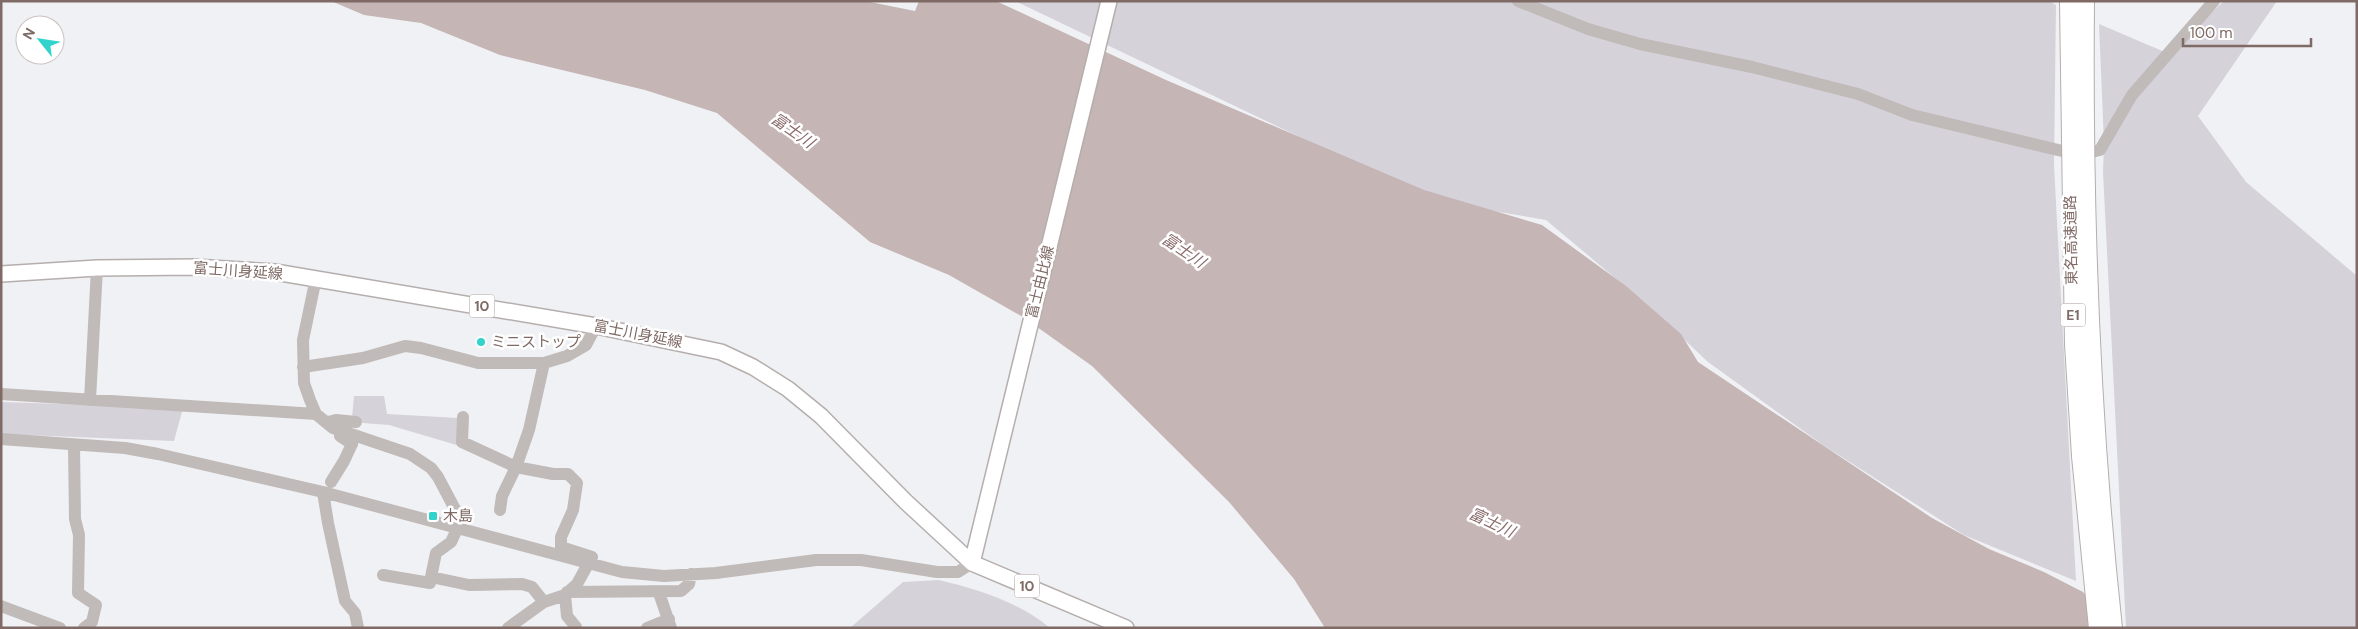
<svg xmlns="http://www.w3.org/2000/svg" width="2358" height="629" font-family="'DM Sans','Noto Sans JP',sans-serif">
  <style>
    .green { fill: #d5d2da }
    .water { fill: #c5b5b5 }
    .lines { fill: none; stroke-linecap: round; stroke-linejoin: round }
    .major-casing { stroke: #b5aeac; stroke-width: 18 }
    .minor { stroke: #c0bab8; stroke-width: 12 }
    .major { stroke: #fff; stroke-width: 15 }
    .highway-bridge-casing { stroke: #b4aeac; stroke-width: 20; stroke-linecap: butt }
    .highway-bridge { stroke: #fff; stroke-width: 18 }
    .poi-dot { fill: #31d3cd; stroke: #fff; stroke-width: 2 }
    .labels { text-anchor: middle; stroke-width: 5; stroke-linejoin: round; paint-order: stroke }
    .shield { fill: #fff; stroke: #a59793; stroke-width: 1 }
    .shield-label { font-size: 14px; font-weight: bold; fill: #7f6a65 }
    .street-label { font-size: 15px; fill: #7f6a65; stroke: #fff }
    .poi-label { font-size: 15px; fill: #7f6a65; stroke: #fff; text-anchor: start }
    .water-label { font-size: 16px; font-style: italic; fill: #8a6b6b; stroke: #fff }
  </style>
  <rect width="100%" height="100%" fill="#f0f1f4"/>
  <path class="green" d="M1015,1H2049L2056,5L2054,165L2076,581L1964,535L1823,445L1708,362L1652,309L1546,220L1434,201Z
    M2224,1H2277L2198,116L2246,182L2357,276V628H2126L2103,172L2104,143L2099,24L2167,53Z
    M354,396H384L387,414L458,418L460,446L389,425L363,423L352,418Z
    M1,402L183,408L174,441L1,434Z
    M939,580C977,589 1019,602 1050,628H850L903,582Z"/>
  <path class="water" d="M331,1H865L915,11L919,1H996L1166,80L1424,190L1542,225L1626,286L1681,334L1698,362L1932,518L1989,549L2044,572L2083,592L2114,628H1325L1294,579L1229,502L1092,366L1023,317L949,275L870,242L717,113L645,90L500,55L421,23L364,15Z"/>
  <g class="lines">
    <defs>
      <path id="major" d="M1,274L97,268L194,267L275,272L596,326L721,352L753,367L788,389L821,416L906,502L972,563L1126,628
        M972,563L1109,1"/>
    </defs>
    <use href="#major" class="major-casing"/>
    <path class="minor" d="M1518,1L1588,29L1640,44L1752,67L1858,94L1912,115L2079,155L2100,150L2132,95L2214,1
      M316,278L303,340L304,383L310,400L316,414L333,428L410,454L431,468L438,477L457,513L458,527L451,542L436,553L431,577L469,585L522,584L532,587L544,602
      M303,367L363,358L405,346L421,348L478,363H544L567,356L586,345L596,326
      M1,394L316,414
      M90,400L97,268
      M463,417L462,442L516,467L502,496L500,510
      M328,422L336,420L356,422
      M1,439L125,448L158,454L323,492L622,572L664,576L716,573L816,560H861L937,572H958L972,563
      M74,445L75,519L79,535L78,593L96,605L92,622L84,628
      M331,482L344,461L352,444L340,436
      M323,492L328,523L345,601L355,613L358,628
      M383,575L430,583
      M567,592L681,591L689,584L691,574
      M659,593L671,628
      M565,595L567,616L576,627
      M1,606L60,628
      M508,628L544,602L565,595L577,584L592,557L561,547V537L573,510L577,483L568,474H553L516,467L529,430L544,363
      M647,628L669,619"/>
    <use href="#major" class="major"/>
    <defs>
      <path id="highway-bridge" d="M2069,1L2074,344L2081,456L2098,628
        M2085,1C2083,213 2090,418 2113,628"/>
    </defs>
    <use href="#highway-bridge" class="highway-bridge-casing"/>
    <use href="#highway-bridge" class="highway-bridge"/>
  </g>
  <g class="poi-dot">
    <circle cx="481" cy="342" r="5"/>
    <rect x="428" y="511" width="10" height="10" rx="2.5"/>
  </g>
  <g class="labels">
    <g class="shield">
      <rect x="469.5" y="294.5" width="25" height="23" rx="4"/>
      <rect x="2060.5" y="303.5" width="25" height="23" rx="4"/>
      <rect x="1014.5" y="574.5" width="25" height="23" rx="4"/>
    </g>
    <g class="shield-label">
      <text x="482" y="311">10</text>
      <text x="2073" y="320">E1</text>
      <text x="1027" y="591">10</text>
    </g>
    <g class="street-label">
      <text transform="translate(2071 240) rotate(-91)" y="5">東名高速道路</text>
      <text transform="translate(238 271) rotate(4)" y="5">富士川身延線</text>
      <text transform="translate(1040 282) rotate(-76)" y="5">富士由比線</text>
      <text transform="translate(638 334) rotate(11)" y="5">富士川身延線</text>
    </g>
    <g class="poi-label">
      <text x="491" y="347">ミニストップ</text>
      <text x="443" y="521">木島</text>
    </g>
    <g class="water-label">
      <text transform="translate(793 130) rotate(35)" y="6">富士川</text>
      <text transform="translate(1184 250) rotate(34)" y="6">富士川</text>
      <text transform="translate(1492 522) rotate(25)" y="6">富士川</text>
    </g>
  </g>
  <rect width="2358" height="629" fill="none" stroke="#7f6a65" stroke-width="5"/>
  <g transform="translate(40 40) rotate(300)"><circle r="24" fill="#ffffff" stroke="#ccc3c1"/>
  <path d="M0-4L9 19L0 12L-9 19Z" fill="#31d3cd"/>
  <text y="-8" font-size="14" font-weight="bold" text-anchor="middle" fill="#7f6a65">N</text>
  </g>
  <path d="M2183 38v8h128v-8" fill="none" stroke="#7f6a65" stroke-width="2.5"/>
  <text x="2190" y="38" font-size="15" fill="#7f6a65" stroke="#ffffff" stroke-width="4" paint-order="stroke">100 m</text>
</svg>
